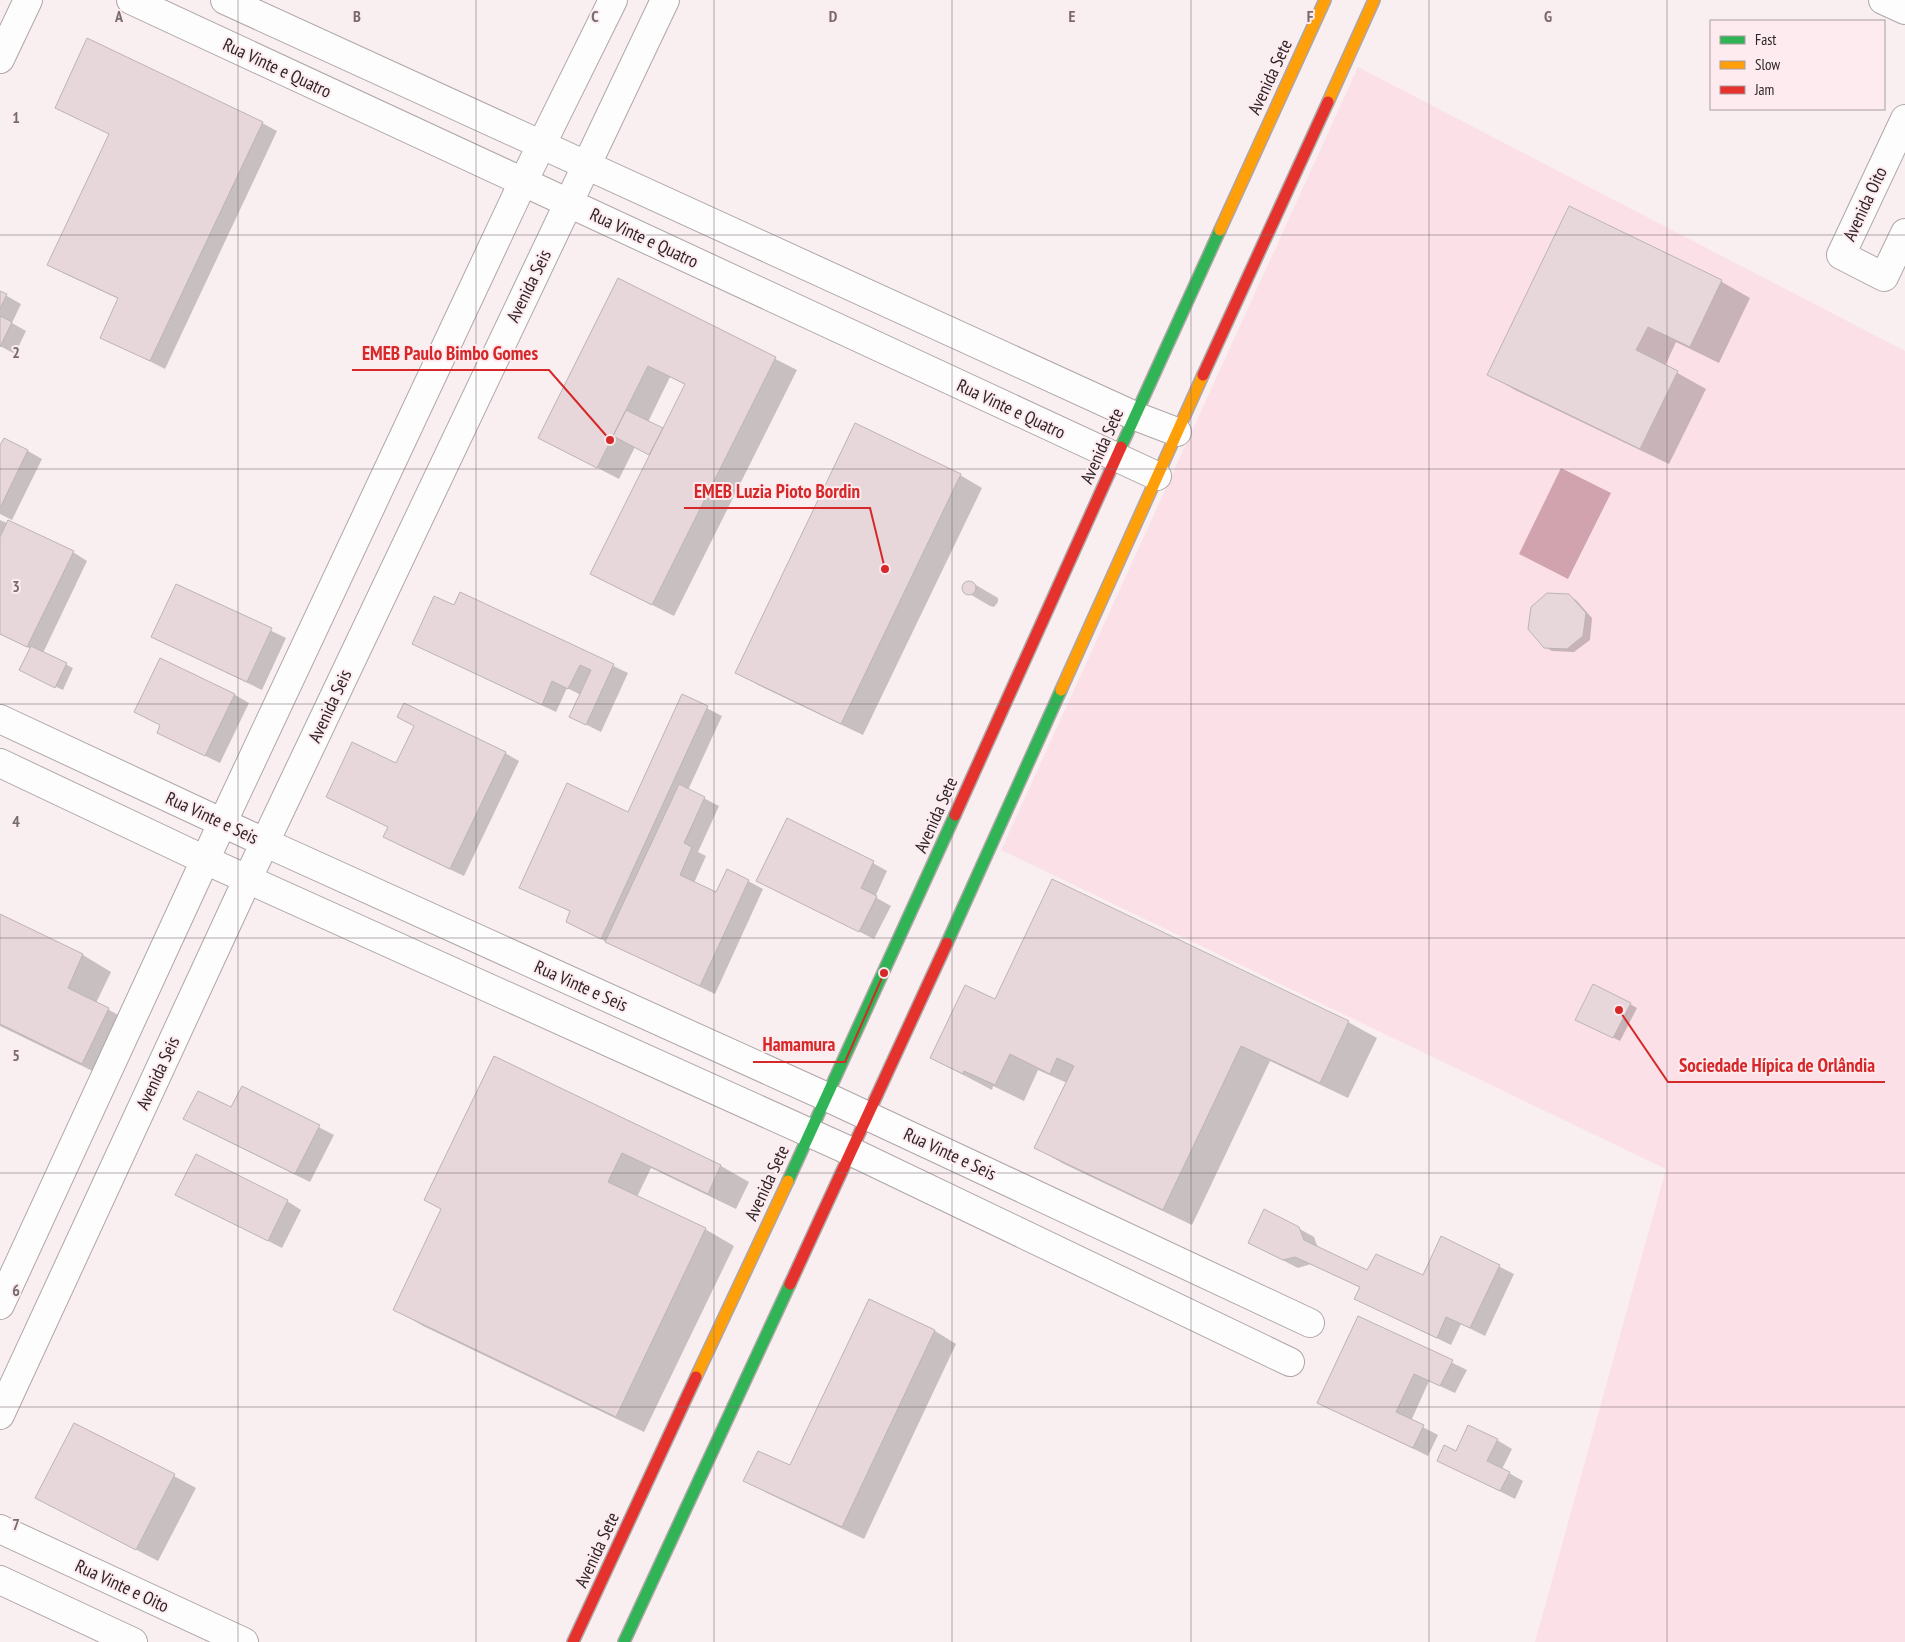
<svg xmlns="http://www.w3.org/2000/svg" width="1905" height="1642" font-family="'PT Sans Narrow',sans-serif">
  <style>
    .green { fill: #fbe0e7 }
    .water { fill: #d0a3ae }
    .shadow { fill: #0003; fill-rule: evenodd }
    .building { fill: #e7d6da; stroke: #bcb4b6 }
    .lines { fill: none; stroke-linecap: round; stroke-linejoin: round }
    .street-casing { stroke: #aea6a7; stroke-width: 30 }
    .fast-casing { stroke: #aea6a7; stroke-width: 14 }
    .slow-casing { stroke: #aea6a7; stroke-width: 14 }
    .jam-casing { stroke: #aea6a7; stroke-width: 14 }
    .street { stroke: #fefdfd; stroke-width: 28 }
    .fast { stroke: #30b455; stroke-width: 11 }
    .slow { stroke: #ff9f0a; stroke-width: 11 }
    .jam { stroke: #e5322d; stroke-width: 11 }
    .grid { fill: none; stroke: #746c6e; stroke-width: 1; stroke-opacity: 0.55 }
    .labels { text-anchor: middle; stroke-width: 4; stroke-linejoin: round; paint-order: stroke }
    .street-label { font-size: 18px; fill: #2d2527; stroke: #fdebef }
    .grid-label { font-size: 16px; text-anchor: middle; font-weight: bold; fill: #746c6e; stroke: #fdebef; stroke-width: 4; stroke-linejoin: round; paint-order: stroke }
    .leader { fill: none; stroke: #d62828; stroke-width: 2 }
    .callout-dot { fill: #d62828; stroke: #fdebef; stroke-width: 2 }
    .callout-label { font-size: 19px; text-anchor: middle; font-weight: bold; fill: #d62828; stroke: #fdebef; stroke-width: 4; stroke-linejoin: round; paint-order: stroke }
  </style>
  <rect width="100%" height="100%" fill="#f9eff1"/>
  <path class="green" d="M1358,67L1905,351V1642H1535L1666,1169L1001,850Z"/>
  <path class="water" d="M1561,468L1611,493L1568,579L1519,554Z"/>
  <path class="shadow" d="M262,123L277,131L165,369L102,337L119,299L63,273L110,134Z
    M1570,208L1722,282L1750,298L1719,363L1676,342L1665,366L1706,389L1669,464L1517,391L1489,375Z
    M619,280L797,370L674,616L591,574L651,455L635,447L619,479L540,438ZM670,377L686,385L663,430L648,422Z
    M0,292L21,304L12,323L26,331L15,354L0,346Z
    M0,448L28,451L42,459L12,520L0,514Z
    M960,475L982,488L863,735L758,685L736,672Z
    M0,520L73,552L87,561L43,653L73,668L63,690L28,674L31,649L0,634Z
    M969,581L998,598V602L994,607L990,606L968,593L964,591V587Z
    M177,585L286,638L262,690L152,637Z
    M461,593L628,673L601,732L571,717L581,695L567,688L556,712L428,651Z
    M1569,596L1576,600L1592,618L1590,640L1574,652L1552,651L1545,647Z
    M235,695L249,703L220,763L158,733Z
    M683,696L722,716L688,790L719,806L698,852L706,856L694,883L717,894L748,881L763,889L715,994L582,930L567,922L571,912L521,887L628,814Z
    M415,726L505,753L519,761L464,876L399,845L389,827L397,765Z
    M873,863L887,871L875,897L891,906L874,939L772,888Z
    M0,915L83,955L111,972L96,1003L137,1025L111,1080L0,1026Z
    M996,1001L1348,1022L1377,1038L1348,1098L1270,1061L1192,1225L1064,1164L1036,1148L1067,1083L1038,1070L1024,1101L993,1086L992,1090L931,1058Z
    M1630,1004L1637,1008L1620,1041L1584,1023Z
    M494,1057L721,1166L749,1182L736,1209L651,1168L637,1197L705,1229L734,1246L644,1432L423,1326L395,1309L443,1209Z
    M242,1088L334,1135L310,1182L199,1127L232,1109Z
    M287,1201L301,1210L282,1248L191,1202Z
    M1298,1228L1314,1237L1318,1248L1368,1272L1423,1277L1442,1238L1514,1274L1485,1336L1461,1324L1451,1345L1370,1306L1361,1288L1311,1264L1298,1268L1249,1243Z
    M869,1301L935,1331L956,1344L864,1539L767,1493L745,1480L791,1467Z
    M1359,1317L1467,1370L1455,1393L1429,1381L1411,1421L1438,1435L1428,1456L1318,1402Z
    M1497,1440L1512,1449L1502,1469L1523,1481L1515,1499L1439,1460L1457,1452Z
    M174,1476L196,1488L158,1561L37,1498Z"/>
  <path class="building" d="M87,38L263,122L150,361L100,338L118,298L47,265L109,134L55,108Z
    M1569,206L1722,280L1690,347L1648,327L1636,350L1678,371L1640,449L1487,375Z
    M618,278L776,357L652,605L590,574L685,384L648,366L597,468L538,438Z
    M0,291L7,294L0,309Z
    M0,316L12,322L0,347Z
    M626,410L663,428L649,455L613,436Z
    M855,423L961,474L841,724L735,673Z
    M4,438L28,450L0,508V445Z
    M8,520L74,551L27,647L0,634V537Z
    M962 588a7 7 0 1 1 14 0a7 7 0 1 1-14 0Z
    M176,584L272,628L247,682L151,637Z
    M460,592L614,664L586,725L569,717L591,670L580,665L568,689L552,681L542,705L412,644L434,596L454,605Z
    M1547,593L1569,594L1586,613L1583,636L1567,649L1544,648L1528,629L1531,607Z
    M31,646L67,663L55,688L19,670Z
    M160,658L235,694L205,756L157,733L160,725L134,712Z
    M682,694L708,706L601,939L566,922L570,911L519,888L567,783L628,812Z
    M404,703L506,752L450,869L383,837L388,827L326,797L352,742L396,763L414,726L397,717Z
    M679,784L705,797L684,843L692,847L680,875L716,892L727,869L749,880L700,986L605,942Z
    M787,818L874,861L861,888L877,896L859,932L756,881Z
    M1052,879L1349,1021L1320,1083L1241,1046L1163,1210L1034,1148L1074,1066L1057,1058L1050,1074L1010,1054L995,1085L964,1071L963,1074L930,1058L965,985L995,999Z
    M0,914L83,954L68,988L109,1008L82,1064L0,1024Z
    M1593,984L1631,1003L1613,1038L1575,1020Z
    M494,1056L721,1165L708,1194L622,1153L608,1182L706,1228L616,1417L393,1310L441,1209L424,1200Z
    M242,1086L320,1125L295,1174L183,1119L198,1091L231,1107Z
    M196,1154L288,1200L268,1241L175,1195Z
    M1264,1209L1299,1227L1304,1240L1367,1270L1376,1254L1423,1275L1441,1236L1500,1265L1470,1328L1446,1317L1437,1338L1354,1299L1360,1287L1295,1257L1283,1260L1248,1243Z
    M869,1299L935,1330L842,1527L743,1481L758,1451L790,1465Z
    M1358,1316L1453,1360L1440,1386L1414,1374L1396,1412L1424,1425L1413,1448L1317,1403Z
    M74,1423L175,1474L136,1550L35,1498Z
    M1468,1425L1498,1439L1487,1461L1510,1472L1500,1491L1437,1461L1444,1445L1456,1451Z"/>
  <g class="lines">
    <defs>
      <path id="street" d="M131,0L1157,476
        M225,0L1135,416L1177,432
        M1883,0L1905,10
        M0,59L28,0
        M1905,119L1841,255L1884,277L1905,233
        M0,719L266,843L827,1097L1310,1323
        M0,763L205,860L850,1151L1290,1362
        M0,1305L205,860L523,182L613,0
        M0,1415L248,878L665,0
        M0,1529L244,1642
        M0,1580L133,1642"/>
      <path id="fast" d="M1121,447L1220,230
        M947,943L1061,690
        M788,1181L955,815
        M624,1642L790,1284"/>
      <path id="slow" d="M1328,102L1374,0
        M1220,230L1325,0
        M1061,690L1203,375
        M696,1377L788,1181"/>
      <path id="jam" d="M1203,375L1328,102
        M955,815L1121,447
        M790,1284L947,943
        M573,1642L696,1377"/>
    </defs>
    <use href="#street" class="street-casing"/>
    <use href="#fast" class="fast-casing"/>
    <use href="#slow" class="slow-casing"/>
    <use href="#jam" class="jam-casing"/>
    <use href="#street" class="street"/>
    <use href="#fast" class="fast"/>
    <use href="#slow" class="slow"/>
    <use href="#jam" class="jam"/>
  </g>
  <path class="grid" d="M238,0V1642M476,0V1642M714,0V1642M952,0V1642M1191,0V1642M1429,0V1642M1667,0V1642M0,235H1905M0,469H1905M0,704H1905M0,938H1905M0,1173H1905M0,1407H1905"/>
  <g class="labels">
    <g class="street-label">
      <text transform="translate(277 68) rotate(25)" y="6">Rua Vinte e Quatro</text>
      <text transform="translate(1270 77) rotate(-65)" y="6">Avenida Sete</text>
      <text transform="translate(1865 204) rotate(-65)" y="6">Avenida Oito</text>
      <text transform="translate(644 238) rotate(25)" y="6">Rua Vinte e Quatro</text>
      <text transform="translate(529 286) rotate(-64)" y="6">Avenida Seis</text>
      <text transform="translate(1011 409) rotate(25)" y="6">Rua Vinte e Quatro</text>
      <text transform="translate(1102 446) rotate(-66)" y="6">Avenida Sete</text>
      <text transform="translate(330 706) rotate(-65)" y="6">Avenida Seis</text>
      <text transform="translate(936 815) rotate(-66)" y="6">Avenida Sete</text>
      <text transform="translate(212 818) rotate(25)" y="6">Rua Vinte e Seis</text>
      <text transform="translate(581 986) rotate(24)" y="6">Rua Vinte e Seis</text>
      <text transform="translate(158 1073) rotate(-65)" y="6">Avenida Seis</text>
      <text transform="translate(950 1154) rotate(25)" y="6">Rua Vinte e Seis</text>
      <text transform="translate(767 1183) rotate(-65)" y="6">Avenida Sete</text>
      <text transform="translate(597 1550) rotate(-65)" y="6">Avenida Sete</text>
      <text transform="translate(122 1586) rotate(25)" y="6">Rua Vinte e Oito</text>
    </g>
  </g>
  <g class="grid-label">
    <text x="119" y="22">A</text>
    <text x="357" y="22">B</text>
    <text x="595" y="22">C</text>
    <text x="833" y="22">D</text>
    <text x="1072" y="22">E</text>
    <text x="1310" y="22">F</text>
    <text x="1548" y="22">G</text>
    <text x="16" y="123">1</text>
    <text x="16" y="358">2</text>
    <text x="16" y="592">3</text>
    <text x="16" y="827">4</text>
    <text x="16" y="1061">5</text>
    <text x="16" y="1296">6</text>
    <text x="16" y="1530">7</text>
  </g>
  <path class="leader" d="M610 440L549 370H352M885 569L870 508H684M884 973L845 1062H753M1619 1010L1668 1082H1885"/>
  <g class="callout-dot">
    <circle cx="610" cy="440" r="5"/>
    <circle cx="885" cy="569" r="5"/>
    <circle cx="884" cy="973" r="5"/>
    <circle cx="1619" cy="1010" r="5"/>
  </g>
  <g class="callout-label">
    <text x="450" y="360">EMEB Paulo Bimbo Gomes</text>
    <text x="777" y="498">EMEB Luzia Pioto Bordin</text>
    <text x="799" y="1051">Hamamura</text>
    <text x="1777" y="1072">Sociedade Hípica de Orlândia</text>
  </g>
  <rect x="1710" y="20" width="175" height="90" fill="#fdebef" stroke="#aa9c9f"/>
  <rect x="1720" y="36" width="25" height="8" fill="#30b455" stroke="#aa9c9f"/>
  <text x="1755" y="45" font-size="15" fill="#2d2527">Fast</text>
  <rect x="1720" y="61" width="25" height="8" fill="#ff9f0a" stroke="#aa9c9f"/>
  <text x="1755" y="70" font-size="15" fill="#2d2527">Slow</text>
  <rect x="1720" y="86" width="25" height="8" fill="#e5322d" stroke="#aa9c9f"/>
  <text x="1755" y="95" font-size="15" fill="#2d2527">Jam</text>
</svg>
